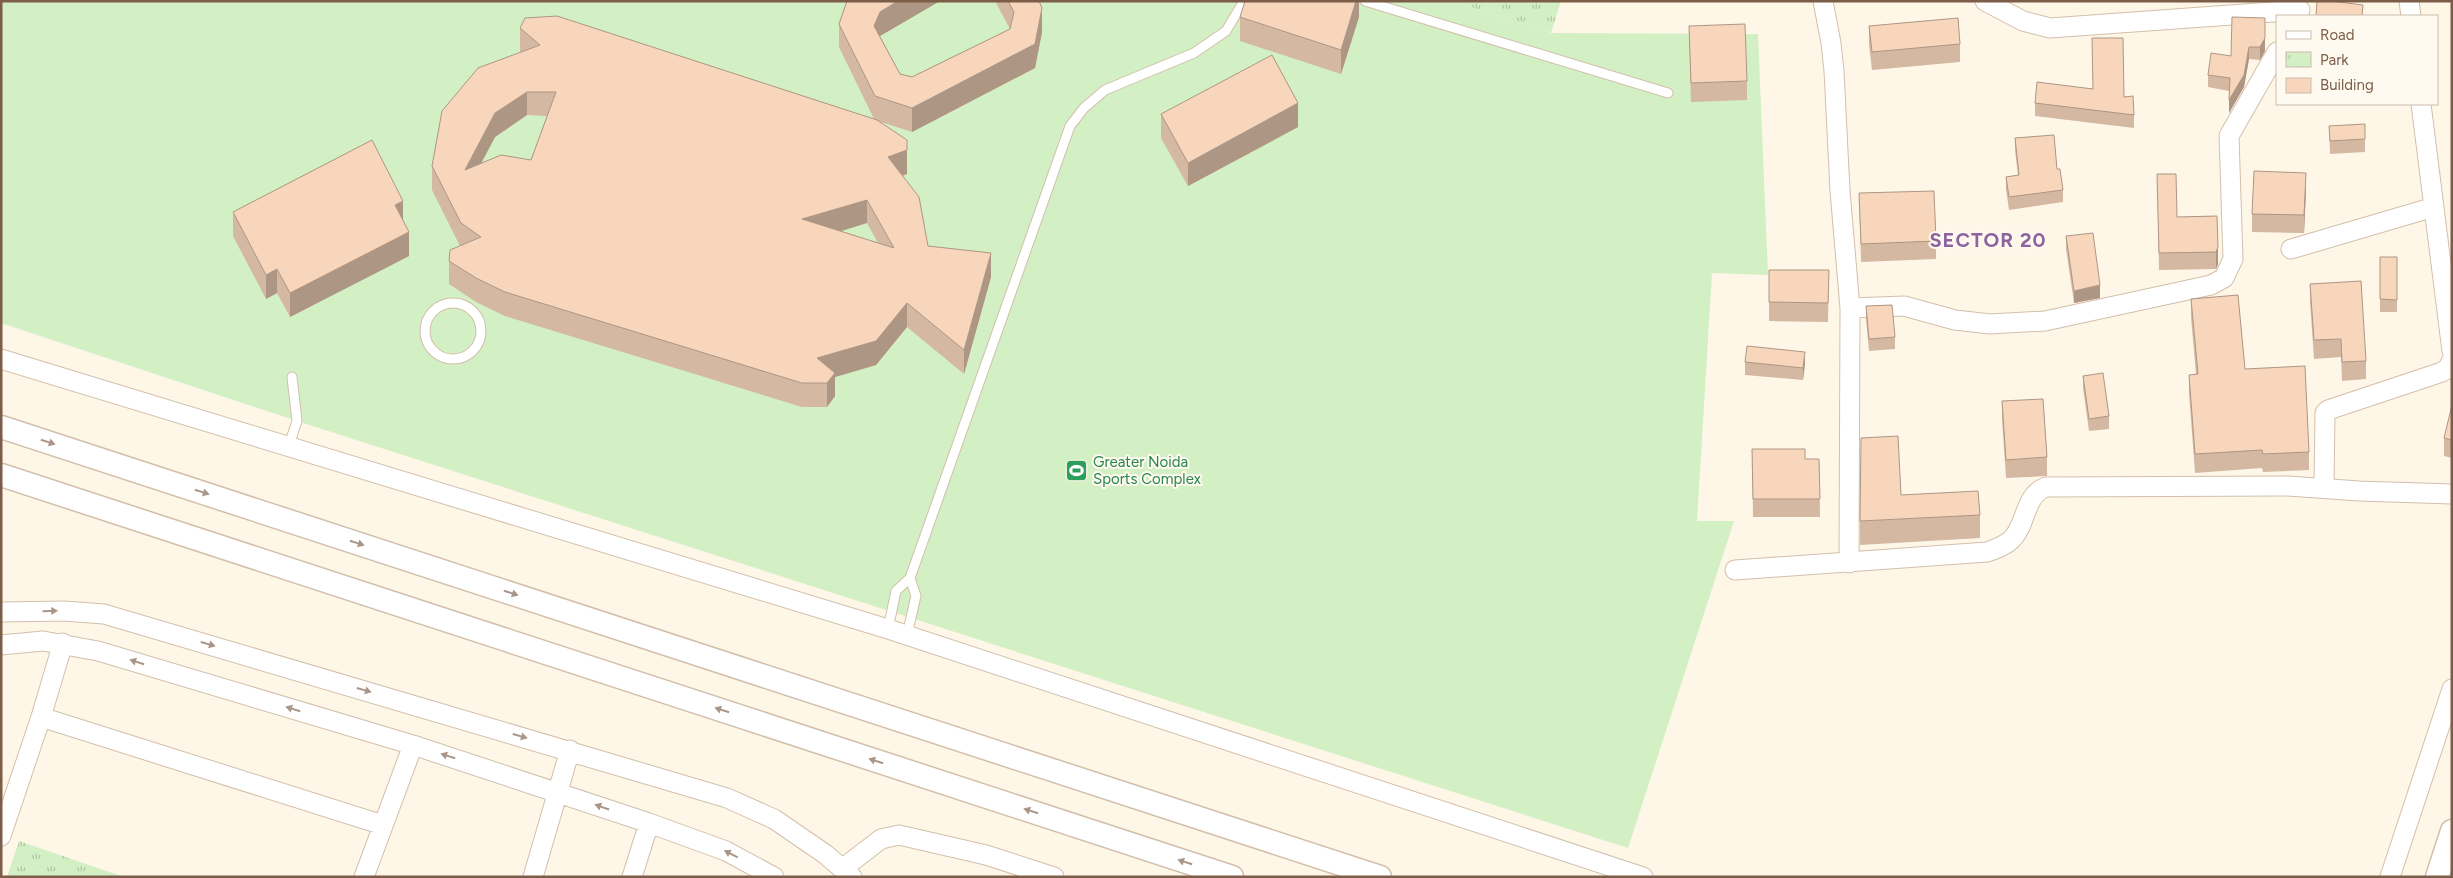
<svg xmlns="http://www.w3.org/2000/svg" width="2453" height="878" font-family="Figtree,sans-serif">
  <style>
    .park { fill: url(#park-tufts) }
    .pitch { fill: #d3efc4 }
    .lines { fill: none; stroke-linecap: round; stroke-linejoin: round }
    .service-casing { stroke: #d3bfab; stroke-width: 11 }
    .minor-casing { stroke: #d3bfab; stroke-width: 21 }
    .tertiary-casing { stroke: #d3bfab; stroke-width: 25 }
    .service { stroke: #fff; stroke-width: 9 }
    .minor { stroke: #fff; stroke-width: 19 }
    .tertiary { stroke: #fff; stroke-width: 22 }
    .wall { fill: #d4b8a2; fill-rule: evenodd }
    .shaded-wall { fill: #ad9684 }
    .building { fill: #f7d6bc; stroke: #ad9684; fill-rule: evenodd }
    .oneway { fill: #aa9688 }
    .labels { text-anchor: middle; stroke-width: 4; stroke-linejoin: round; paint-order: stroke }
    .leisure-label { font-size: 15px; fill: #27864d; stroke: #fffaf0; text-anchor: start }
    .district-label { font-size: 20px; font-weight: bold; letter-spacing: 1px; fill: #8e649f; stroke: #fffaf0 }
  </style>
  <defs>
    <pattern id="park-tufts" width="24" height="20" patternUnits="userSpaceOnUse" patternTransform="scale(1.25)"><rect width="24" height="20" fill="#d3efc4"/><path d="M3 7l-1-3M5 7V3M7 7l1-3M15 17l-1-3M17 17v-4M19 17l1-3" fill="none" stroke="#b0c5a1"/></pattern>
  </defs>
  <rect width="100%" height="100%" fill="#fef7e8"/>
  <path class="park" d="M1452,1H1561L1551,33Z
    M19,841L124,877H7Z"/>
  <path class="pitch" d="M1,1H1452L1551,33L1758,34L1768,275L1712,273L1697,521H1734L1628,848L297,421L1,323Z"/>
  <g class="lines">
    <defs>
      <path id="service" d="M1365,1L1668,93
        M425 331a28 28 0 1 1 56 0a28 28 0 1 1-56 0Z
        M288,448L297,421L292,377
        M888,629L896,591L910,578L1070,126L1084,108L1105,90L1194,53L1226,31L1244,1
        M907,635L916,596L910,578"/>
      <path id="minor" d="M1823,1L1831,43L1834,71L1840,191L1850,308L1849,563
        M1985,1L2023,21L2050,28L2300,10
        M2409,1L2411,16
        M2421,104L2452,351
        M2291,249L2434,207
        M1850,308L1904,306L1955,320L1990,324L2045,321L2211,285L2224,278L2233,259L2229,136L2277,52
        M1,359L888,629L1643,877
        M2324,488L2325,413L2328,410L2442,372L2448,368L2452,360
        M1735,570L1987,552C1996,549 2005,546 2012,539C2027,524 2024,495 2046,487L2288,486L2359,491L2452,494
        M1,612L64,611L104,614L727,798L774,819L825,854L852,877
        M1,645L43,641L98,651L413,745L649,823L726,851L774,877
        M41,717L383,825
        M1,836L41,717L63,643
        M842,869L881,839L899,835L986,855L1054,877
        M364,877L413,745
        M533,877L570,750
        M632,877L649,823
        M2390,877L2452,689"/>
      <path id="tertiary" d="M1,427L1380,877
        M1,475L1232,877
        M2437,877L2452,831"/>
    </defs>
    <use href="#service" class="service-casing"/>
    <use href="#minor" class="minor-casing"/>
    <use href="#tertiary" class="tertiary-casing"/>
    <use href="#service" class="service"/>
    <use href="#minor" class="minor"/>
    <use href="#tertiary" class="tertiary"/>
  </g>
  <path class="wall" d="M847,1H940L880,36L900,74L912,77L1010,29L995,1H1039L1042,32L1035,68L912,132L881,122L907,163V174L902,176L928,246L991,277L964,374L907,327L876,365L835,377V396L827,407H802L505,316L476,302L449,284V261L460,246L432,190V166L520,52V28L874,119L839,47V24ZM527,115L547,116L531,160L481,163L495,137ZM867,223L878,243L841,231Z
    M1359,1V17L1341,74L1240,41V17Z
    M1689,26L1747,81V100L1691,102Z
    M1869,26L1960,44V62L1872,70L1869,45Z
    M2265,31V51L2260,60L2249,59L2244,87L2229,113V91L2208,87V75L2231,56Z
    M2124,97L2134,115V128L2035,116V103Z
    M1161,114L1298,127L1188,186L1161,138Z
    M2329,126L2365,139V152L2330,154Z
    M2015,138L2057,169L2063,190V202L2009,210L2006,189V177L2018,175L2015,150Z
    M2157,174L2177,217L2217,216L2218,264L2216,269L2159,270Z
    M2306,191L2304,233L2252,232V214Z
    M1859,193L1936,241V259L1861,262Z
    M233,212L403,221L409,256L290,317L277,293L266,299L233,236Z
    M2066,236L2100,298L2074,303L2066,249Z
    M2380,257H2397V312H2380Z
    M1769,270H1829L1828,322L1769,321Z
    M2310,284L2366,361V379L2342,381L2341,357L2314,359L2310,302Z
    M2191,299L2309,452V470L2263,472L2262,468L2195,473L2189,393V375L2196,374L2191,317Z
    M1866,306L1895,337V349L1869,351L1866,319Z
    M1745,362L1805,364L1803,380L1745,375Z
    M2083,376L2109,416V429L2089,431L2083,388Z
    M2002,401L2047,457V476L2006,478L2002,419Z
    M2452,405V458L2444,456V438Z
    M1752,449L1805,459H1819L1820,517H1753Z
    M1980,515V538L1860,545V521Z"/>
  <path class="shaded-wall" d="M898,1H940L880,36L874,26L880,12Z
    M1356,1H1359V17L1341,74V50Z
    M1042,8V32L1035,68L912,132V108Z
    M2265,18V51L2260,60V47Z
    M2249,47V59L2244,87L2229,113V100Z
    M527,92V115L495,137L465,194V170L495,113Z
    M1298,103V127L1188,186V163Z
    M907,140V174L888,181V157Z
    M2306,173V191L2304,233V215Z
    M867,200V223L802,243V219Z
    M403,201V225L395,205Z
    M409,232V256L290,317V293Z
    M2218,247V264L2216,269V252Z
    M991,253V277L964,374V350Z
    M277,269V293L266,299V275Z
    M2100,285V298L2074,303V291Z
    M907,303V327L876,365L835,377V396L827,407V383L817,358Z
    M1805,352V364L1803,380V368Z"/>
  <path class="building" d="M847,1H898L880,12L874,26L900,74L912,77L1010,29L1014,12L1008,1H1039L1042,8L1035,44L912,108L875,96L839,24Z
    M1245,1H1356L1341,50L1240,17Z
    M2317,1H2331L2363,5L2362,16H2316Z
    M557,16L877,120L907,140V150L888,157L919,197L928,246L991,253L964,350L907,303L876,341L817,358L835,373L827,383H802L505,292L476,278L449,261L450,250L481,237L461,223L432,166L442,111L478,68L540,45L520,28L525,18ZM527,92H556L531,160L501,155L465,170L495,113ZM867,200L894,248L802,219Z
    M2232,17L2265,18V38L2260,47H2249L2244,75L2229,100L2230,78L2208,75L2211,53L2231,56Z
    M1958,18L1960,44L1872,52L1869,26Z
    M1745,24L1747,81L1691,83L1689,26Z
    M2092,38H2123L2124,97L2133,96L2134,115L2035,103L2037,82L2093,89Z
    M1272,55L1298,103L1188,163L1161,114Z
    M2365,124V139L2330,141L2329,126Z
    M2054,135L2057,169H2060L2063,190L2009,197L2006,177L2019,175L2015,138Z
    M372,140L403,201L395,205L409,232L290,293L277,269L266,275L233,212Z
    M2254,171L2306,173L2304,215L2252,214Z
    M2157,174H2176L2177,217L2217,216L2218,247L2216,252L2159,253Z
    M1934,191L1936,241L1861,244L1859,193Z
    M2093,233L2100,285L2074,291L2066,236Z
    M2380,257H2397V300L2380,299Z
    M1769,270H1829L1828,303L1769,302Z
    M2361,281L2366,361L2342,362L2341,339L2314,340L2310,284Z
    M2238,295L2245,369L2305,366L2309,452L2263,454L2262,450L2195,454L2189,375L2198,374L2191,299Z
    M1892,305L1895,337L1869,339L1866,306Z
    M1747,346L1805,352L1803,368L1745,362Z
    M2103,373L2109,416L2089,419L2083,376Z
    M2043,399L2047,457L2006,460L2002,401Z
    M2452,405V440L2444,438Z
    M1898,436L1901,495L1978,491L1980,515L1860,521L1861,438Z
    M1752,449H1805V459H1819L1820,499H1753Z"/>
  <defs><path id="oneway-solid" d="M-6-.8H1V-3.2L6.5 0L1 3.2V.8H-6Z" transform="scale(1.25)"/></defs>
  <g class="oneway">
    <use href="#oneway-solid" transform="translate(48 442) rotate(18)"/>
    <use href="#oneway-solid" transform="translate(202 492) rotate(18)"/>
    <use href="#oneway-solid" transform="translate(357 543) rotate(18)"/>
    <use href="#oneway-solid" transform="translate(511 593) rotate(18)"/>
    <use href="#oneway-solid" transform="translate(50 611) rotate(-1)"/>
    <use href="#oneway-solid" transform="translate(208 644) rotate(16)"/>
    <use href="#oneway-solid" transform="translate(137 662) rotate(-163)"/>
    <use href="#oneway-solid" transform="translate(364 690) rotate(16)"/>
    <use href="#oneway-solid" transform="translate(293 709) rotate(-163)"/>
    <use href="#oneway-solid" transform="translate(722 710) rotate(-162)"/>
    <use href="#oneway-solid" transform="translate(520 736) rotate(16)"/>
    <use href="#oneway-solid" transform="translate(448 756) rotate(-162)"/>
    <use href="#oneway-solid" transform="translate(876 761) rotate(-162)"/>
    <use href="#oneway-solid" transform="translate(602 807) rotate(-161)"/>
    <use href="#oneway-solid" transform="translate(1031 811) rotate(-162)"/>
    <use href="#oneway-solid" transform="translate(731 854) rotate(-153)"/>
    <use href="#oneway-solid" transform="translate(1185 862) rotate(-162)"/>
  </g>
  <defs>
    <symbol id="stadium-square" viewBox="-11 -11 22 22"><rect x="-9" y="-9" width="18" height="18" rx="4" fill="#2e9e5b" stroke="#fffaf0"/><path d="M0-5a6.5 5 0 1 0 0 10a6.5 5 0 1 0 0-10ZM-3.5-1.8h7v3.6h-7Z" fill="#fff"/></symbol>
  </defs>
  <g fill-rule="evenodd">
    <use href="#stadium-square" x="1064" y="458" width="25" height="25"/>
  </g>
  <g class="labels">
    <g class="leisure-label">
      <text x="1093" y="467">Greater Noida<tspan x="1093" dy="17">Sports Complex</tspan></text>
    </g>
    <g class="district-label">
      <text x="1988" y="247">SECTOR 20</text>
    </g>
  </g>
  <rect width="2453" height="878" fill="none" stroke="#7c5d48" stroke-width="5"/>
  <rect x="2276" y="15" width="162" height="90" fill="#fffaf0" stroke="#cbbbad"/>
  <rect x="2286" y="31" width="25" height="8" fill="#ffffff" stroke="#cbbbad"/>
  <text x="2320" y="40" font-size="15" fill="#7c5d48">Road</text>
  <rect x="2286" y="52" width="25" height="15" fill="url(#park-tufts)" stroke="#cbbbad"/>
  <text x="2320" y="65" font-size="15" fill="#7c5d48">Park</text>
  <rect x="2286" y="78" width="25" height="15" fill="#f7d6bc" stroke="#cbbbad"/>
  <text x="2320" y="90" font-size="15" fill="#7c5d48">Building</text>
</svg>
